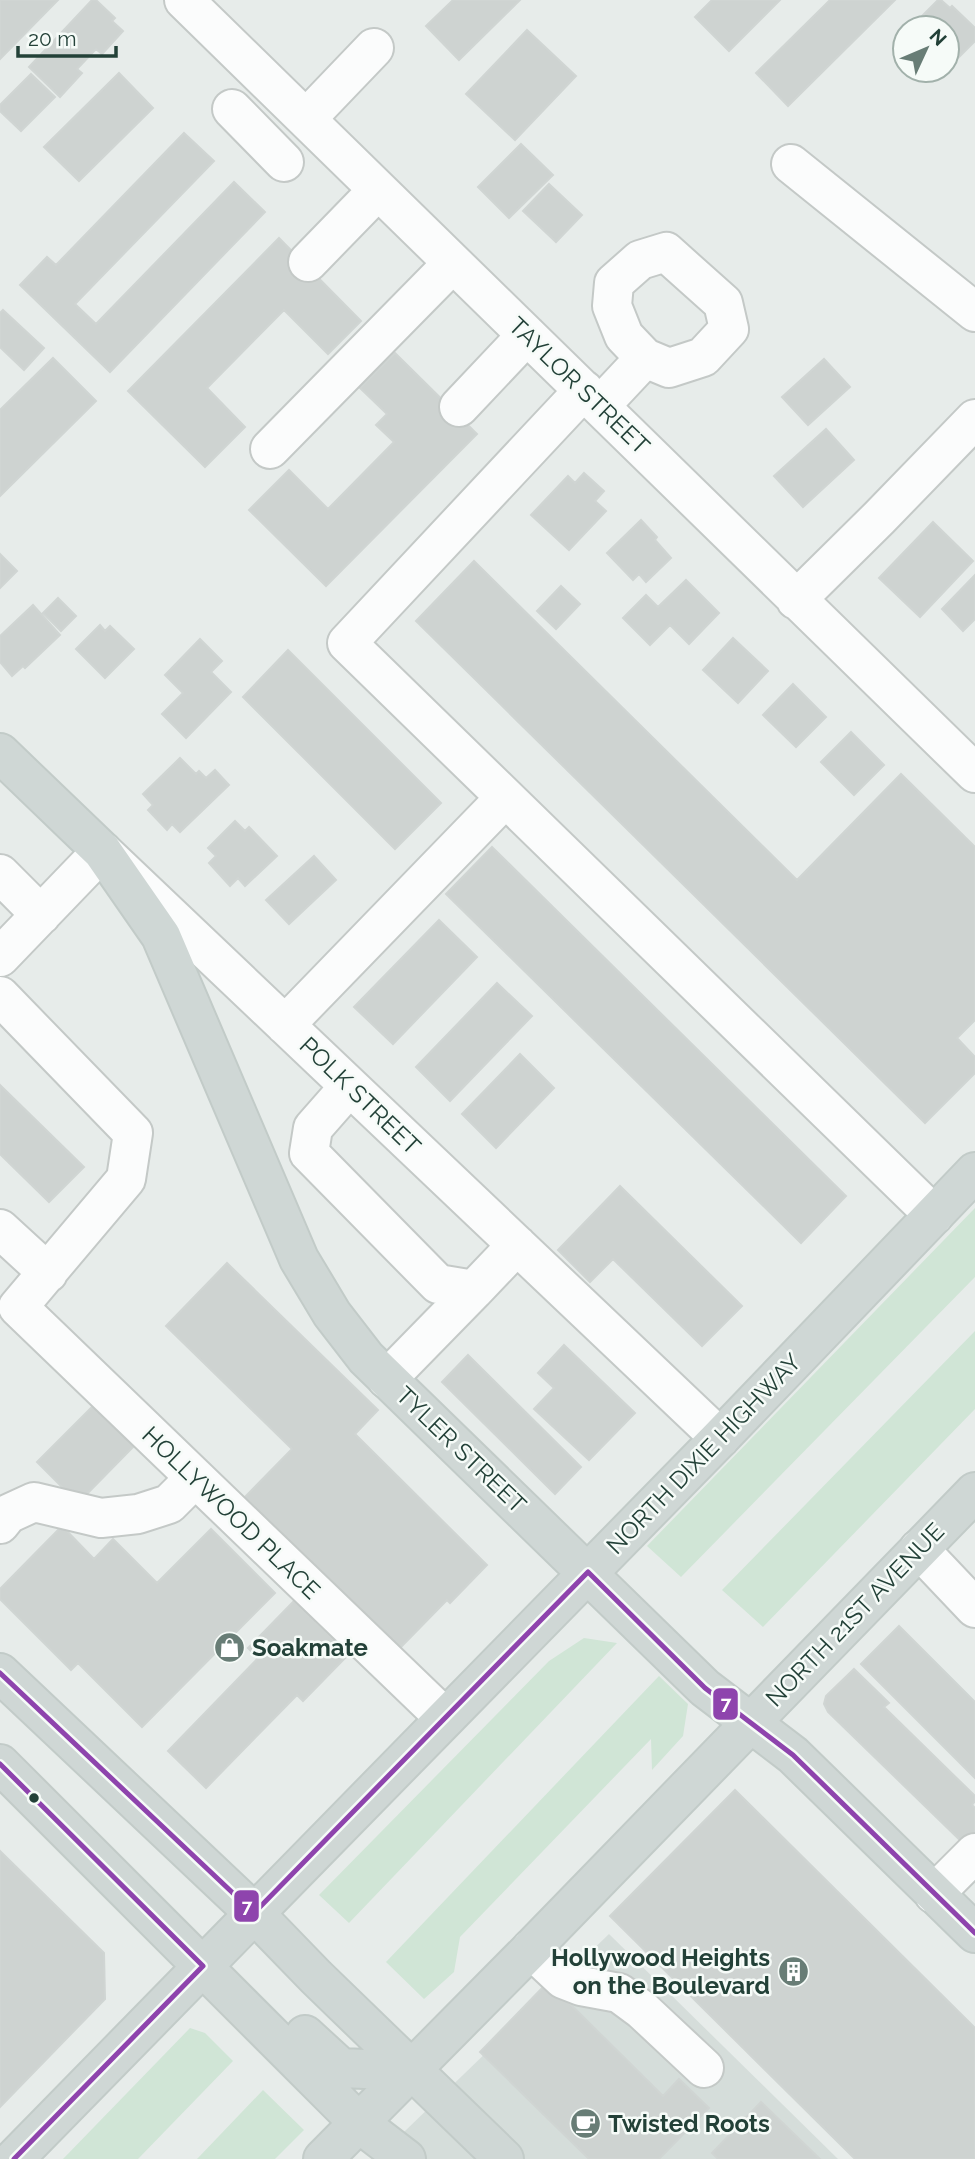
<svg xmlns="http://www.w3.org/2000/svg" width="975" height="2159" font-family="Raleway,sans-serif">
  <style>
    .built { fill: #d5ddda }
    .green { fill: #d0e5d6 }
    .building { fill: #ced3d1; stroke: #d0d5d3; stroke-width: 2 }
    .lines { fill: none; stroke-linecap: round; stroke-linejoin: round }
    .minor-casing { stroke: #c4c9c7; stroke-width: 42 }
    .major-casing { stroke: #c2cbc8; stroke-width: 42 }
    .minor { stroke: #fbfcfc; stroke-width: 38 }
    .major { stroke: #cfd7d5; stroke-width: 38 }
    .bus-1-casing { stroke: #f6fbf8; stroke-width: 10 }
    .bus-1 { stroke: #8e44ad; stroke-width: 5 }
    .bus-dot { fill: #234138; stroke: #f6fbf8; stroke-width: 2.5 }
    .labels { text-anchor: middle; stroke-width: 5; stroke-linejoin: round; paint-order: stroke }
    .street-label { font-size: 24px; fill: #234138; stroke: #f6fbf8 }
    .poi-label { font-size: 24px; font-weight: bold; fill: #234138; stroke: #f6fbf8; text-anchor: start }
    .line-badge { stroke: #f6fbf8; stroke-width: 2.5 }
    .badge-label { font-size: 19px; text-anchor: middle; font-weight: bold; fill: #fff }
  </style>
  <rect width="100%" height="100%" fill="#e7ecea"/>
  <path class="built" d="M609,1934L838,2159H376Z"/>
  <path class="green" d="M975,1208V1277L681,1577L647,1546Z
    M975,1331V1409L763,1627L722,1590Z
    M584,1638L617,1643L349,1923L319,1895L549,1661Z
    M659,1676L688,1704L683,1736L652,1770L651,1739L460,1937L454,1972L424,1999L386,1962Z
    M190,2028L205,2033L233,2061L138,2159H63Z
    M263,2090L304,2130L275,2159H197Z"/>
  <path class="building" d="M0,0H58L0,59Z
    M92,0H96L115,18L112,21L123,31L102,54L96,49L77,69L82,73L60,97L29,67Z
    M453,0H520L459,60L426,26Z
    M712,0H780L729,51L695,17Z
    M830,0H895L788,106L756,73Z
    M938,0H941L950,8L952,6L975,28V41L947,69V28H910Z
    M527,30L576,76L515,140L466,94Z
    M119,73L153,108L79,181L44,147Z
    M31,74L55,97L21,131L0,111V105Z
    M184,133L214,161L75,304L96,324L234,182L265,212L110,372L20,285L47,257L56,265Z
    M521,144L553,175L509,218L478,187Z
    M549,184L582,215L556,242L523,211Z
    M279,238L361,321L328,354L284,310L207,388L245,427L205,467L128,391Z
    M3,310L44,348L24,370L0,347V313Z
    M395,353L477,434L326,586L249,510L289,470L328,509L394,442L376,425L387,414L360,388Z
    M53,358L96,401L0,496V410Z
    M824,359L850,387L808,425L782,397Z
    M826,429L854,460L803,507L774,476Z
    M584,473L604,491L595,501L606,511L569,550L531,515L568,476L575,483Z
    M641,520L657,537L655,540L671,558L646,582L639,574L633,580L607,553Z
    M933,522L973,561L920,617L879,578Z
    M0,554L17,571L0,588Z
    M474,561L797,880L901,774L975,847V1020L957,1038L975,1057V1073L925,1123L416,621Z
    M975,575V619L963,631L942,609Z
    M686,580L719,613L689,644L670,625L650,645L623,618L646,595L658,607Z
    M561,586L580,604L556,629L537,611Z
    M58,598L76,616L61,631L43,613Z
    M33,605L60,635L25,668L23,666L12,676L0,662V636Z
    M100,625L105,631L110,626L134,649L105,678L76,649Z
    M733,638L768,671L738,703L703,670Z
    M200,639L222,661L211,672L231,692L186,738L162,714L183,693L165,675Z
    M288,650L441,803L395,849L243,697Z
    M793,684L826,717L796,747L763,715Z
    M851,732L884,765L854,795L821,762Z
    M180,758L196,774L199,771L206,778L215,770L229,785L180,832L172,824L167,830L148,810L153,805L143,794Z
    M235,821L245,831L249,827L277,856L245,886L238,878L230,886L209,863L216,856L208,848Z
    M492,847L846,1196L801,1243L446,894Z
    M314,856L336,880L289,924L266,900Z
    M439,920L477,957L393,1044L354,1007Z
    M497,983L532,1016L450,1101L416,1067Z
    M520,1054L554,1088L496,1148L462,1114Z
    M0,1085L84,1167L49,1202L0,1154Z
    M620,1186L742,1306L702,1346L613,1259L590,1282L558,1250Z
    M227,1263L378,1410L355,1434L487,1565L450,1603L447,1600L398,1650L243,1499L292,1449L166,1326Z
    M564,1345L635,1413L589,1460L534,1409L554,1388L538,1373Z
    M468,1355L581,1467L555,1494L442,1382Z
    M95,1404L136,1444L78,1503L37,1462Z
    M62,1526L94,1559L113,1539L157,1583L211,1529L275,1593L142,1727L78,1663L71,1670L0,1599V1589Z
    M294,1601L349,1654L303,1701L297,1695L206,1788L168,1751L258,1658L248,1648Z
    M899,1626L975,1702V1778L861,1664Z
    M854,1669L889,1703L884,1707L975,1796V1801L972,1805L975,1808V1834L965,1845L828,1712L824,1704L826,1696Z
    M735,1790L975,2028V2159H855L610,1916Z
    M0,1851L104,1953L105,1999L0,2107Z
    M548,1982L663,2096L679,2079L709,2108L659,2159H589L480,2052Z
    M761,2102L820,2159H718L712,2153Z"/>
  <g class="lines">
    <defs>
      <path id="minor" d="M184,0L975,773
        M232,109L284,162
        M306,119L374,48
        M791,164L975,312
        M308,262L378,190
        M584,390L347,643L934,1215
        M600,406L645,358L669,368L703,357L729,329L723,303L666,252L640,260L614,283L612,306L624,336L645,358
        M459,407L527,335
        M270,449L453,263
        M796,600L879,518L975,419
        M0,874L41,915
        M0,957L102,851L720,1438
        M0,996L133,1133L126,1179L18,1307L445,1718
        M285,1025L505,798
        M349,1087L313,1128L309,1153L438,1284L474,1290L517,1245
        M0,1229L48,1273
        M387,1379L474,1290
        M0,1524L8,1514L34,1502L101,1518L138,1514L169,1504L195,1478
        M919,1549L975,1608
        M934,1894L975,1853
        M531,1949L563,1979L581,1986L619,1993L642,2010L704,2068"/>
      <path id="major" d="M0,753L102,851L161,936L299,1259L332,1314L366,1358L705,1688L793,1755L975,1933
        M0,1673L254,1913L316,1977L504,2159
        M0,1764L359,2123L406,2159
        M305,2035L341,2068L413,2071
        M14,2159L720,1438L975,1172
        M323,2159L531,1949L975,1492"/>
    </defs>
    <use href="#minor" class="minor-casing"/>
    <use href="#major" class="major-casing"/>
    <use href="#minor" class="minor"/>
    <use href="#major" class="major"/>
    <defs>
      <path id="bus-1" d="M0,1673L254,1913L588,1572L705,1688L793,1755L975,1933
        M0,1764L203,1966L14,2159"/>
    </defs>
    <use href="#bus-1" class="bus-1-casing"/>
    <use href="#bus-1" class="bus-1"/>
  </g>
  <defs>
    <symbol id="shop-disc" viewBox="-11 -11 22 22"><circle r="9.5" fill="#687d76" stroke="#f6fbf8"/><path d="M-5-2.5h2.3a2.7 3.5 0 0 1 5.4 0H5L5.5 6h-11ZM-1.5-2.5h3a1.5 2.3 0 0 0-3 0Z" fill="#fff"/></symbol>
    <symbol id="building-disc" viewBox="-11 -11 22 22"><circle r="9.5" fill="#687d76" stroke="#f6fbf8"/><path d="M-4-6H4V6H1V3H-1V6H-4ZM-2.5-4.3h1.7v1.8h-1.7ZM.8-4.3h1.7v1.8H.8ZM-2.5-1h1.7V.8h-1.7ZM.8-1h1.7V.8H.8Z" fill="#fff"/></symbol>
    <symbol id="cafe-disc" viewBox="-11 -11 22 22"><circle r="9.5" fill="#687d76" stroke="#f6fbf8"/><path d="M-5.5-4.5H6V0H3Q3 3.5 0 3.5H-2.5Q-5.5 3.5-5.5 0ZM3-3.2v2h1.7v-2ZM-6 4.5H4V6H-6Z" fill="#fff"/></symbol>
  </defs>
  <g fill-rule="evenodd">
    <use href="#shop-disc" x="212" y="1630" width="35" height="35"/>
    <use href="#building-disc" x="776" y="1954" width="35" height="35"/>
    <use href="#cafe-disc" x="568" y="2106" width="35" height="35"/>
  </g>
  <circle class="bus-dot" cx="34" cy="1798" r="6"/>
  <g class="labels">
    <g class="street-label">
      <text transform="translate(579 386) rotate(44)" y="8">TAYLOR STREET</text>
      <text transform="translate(360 1096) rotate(44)" y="8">POLK STREET</text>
      <text transform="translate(461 1450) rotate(44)" y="8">TYLER STREET</text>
      <text transform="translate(704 1454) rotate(-46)" y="8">NORTH DIXIE HIGHWAY</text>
      <text transform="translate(231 1513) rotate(44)" y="8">HOLLYWOOD PLACE</text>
      <text transform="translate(855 1615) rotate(-46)" y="8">NORTH 21ST AVENUE</text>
    </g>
    <g class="poi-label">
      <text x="252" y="1656">Soakmate</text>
      <text x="770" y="1966" text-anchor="end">Hollywood Heights<tspan x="770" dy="28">on the Boulevard</tspan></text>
      <text x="608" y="2132">Twisted Roots</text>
    </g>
  </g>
  <g class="line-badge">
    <rect x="712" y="1687" width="27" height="34" rx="7" fill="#8e44ad"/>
    <rect x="233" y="1889" width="27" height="34" rx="7" fill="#8e44ad"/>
  </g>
  <g class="badge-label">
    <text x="726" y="1710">7</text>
    <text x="247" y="1913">7</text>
  </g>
  <g transform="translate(926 49) rotate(46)"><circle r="33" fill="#f6fbf8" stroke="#a2b1ab" stroke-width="2"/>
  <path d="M0-5L12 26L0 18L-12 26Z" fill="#687d76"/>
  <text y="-10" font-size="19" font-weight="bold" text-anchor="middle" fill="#234138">N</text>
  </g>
  <path d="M18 46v10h98v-10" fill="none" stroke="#234138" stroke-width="3.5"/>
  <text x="28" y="46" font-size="21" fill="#234138" stroke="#f6fbf8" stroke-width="5" paint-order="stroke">20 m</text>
</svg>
